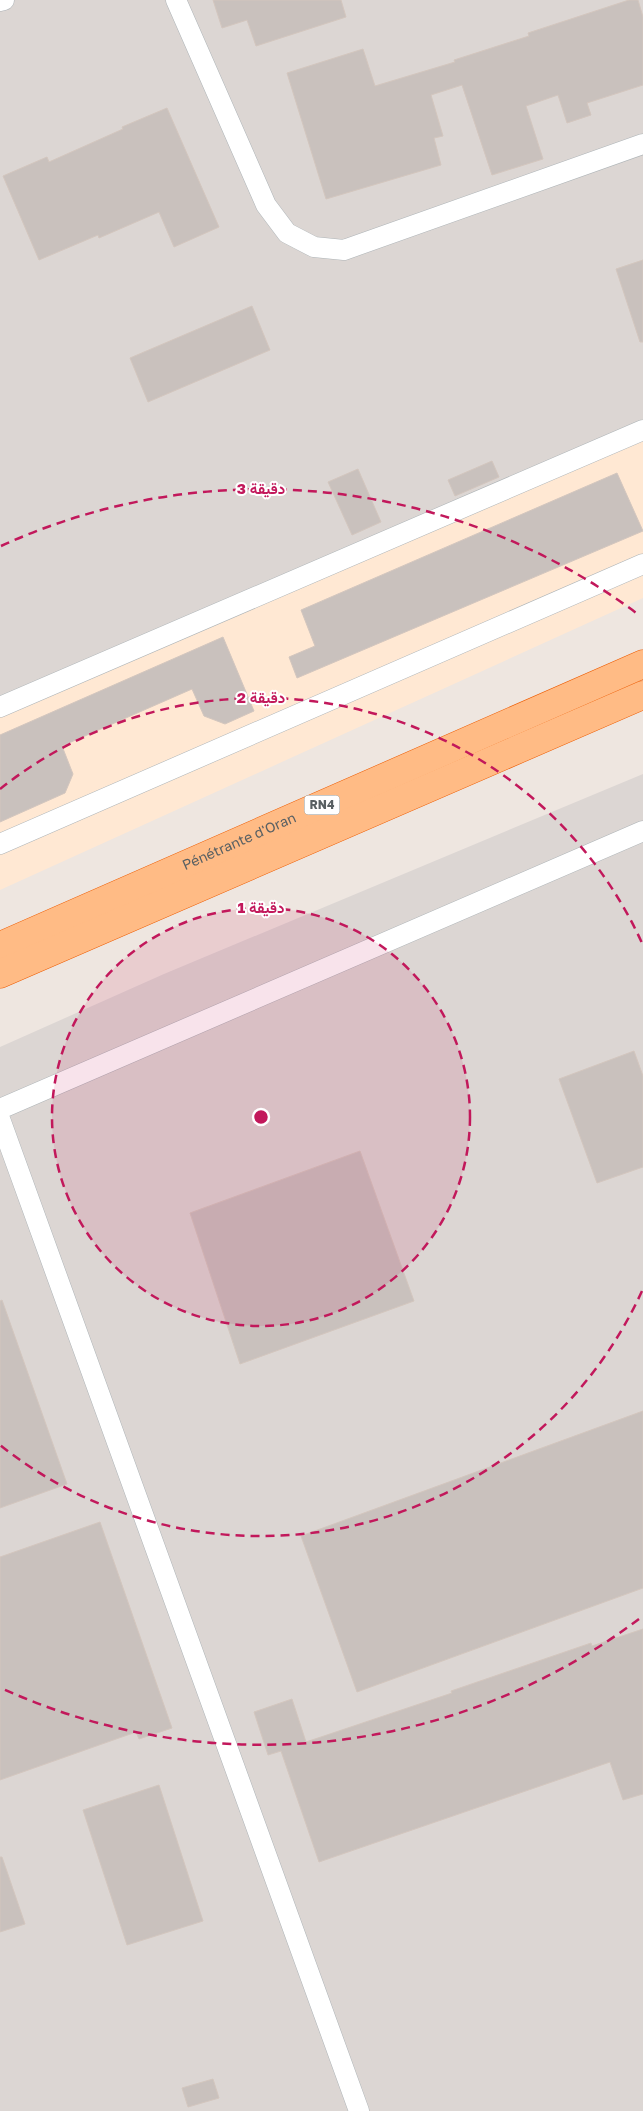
<svg xmlns="http://www.w3.org/2000/svg" width="643" height="2111" font-family="'Golos Text',Vazirmatn,sans-serif">
  <style>
    .commercial { fill: #ffe8d3 }
    .industrial { fill: #dcd6d3 }
    .building { fill: #c9c1bd; stroke: #d3c6be }
    .lines { fill: none; stroke-linecap: round; stroke-linejoin: round }
    .street-casing { stroke: #aeb4b7; stroke-width: 21 }
    .highway-casing { stroke: #ed5b00; stroke-width: 29 }
    .street { stroke: #fff; stroke-width: 20 }
    .highway { stroke: #ffbb85; stroke-width: 28 }
    .ring { fill: none; stroke: #c2185b; stroke-width: 2.5; stroke-dasharray: 9 6 }
    .labels { text-anchor: middle; stroke-width: 4; stroke-linejoin: round; paint-order: stroke }
    .shield { fill: #fff; stroke: #8b9092; stroke-width: 1 }
    .shield-label { font-size: 12px; font-weight: bold; fill: #596063 }
    .street-label { font-size: 14px; fill: #596063; stroke: #fff }
    .centre { fill: #c2185b; stroke: #fff; stroke-width: 2.5 }
    .ring-label { font-size: 15px; text-anchor: middle; font-weight: bold; fill: #c2185b; stroke: #fff; stroke-width: 4; stroke-linejoin: round; paint-order: stroke }
  </style>
  <rect width="100%" height="100%" fill="#eee6e0"/>
  <path class="commercial" d="M643,420V598L0,890V703Z"/>
  <path class="industrial" d="M0,0H643V419L0,703Z
    M643,774V2111H0V1047L164,974Z"/>
  <path class="building" d="M213,0H341L346,17L256,46L247,20L222,28Z
    M629,0H638L643,17V85L587,103L591,115L567,123L558,95L526,106L543,159L492,175L462,85L431,95L443,136L434,138L441,165L326,199L287,73L363,49L375,86L455,62L454,60L529,36L528,33Z
    M167,108L219,227L174,247L159,212L99,238L98,235L39,260L3,176L47,157L49,162L123,129L122,127Z
    M643,260V342H640L616,269Z
    M252,306L270,350L148,402L130,358Z
    M492,461L499,477L455,496L448,480Z
    M358,469L381,522L352,535L328,482Z
    M617,473L643,531L297,678L289,657L315,646L301,610Z
    M223,637L254,711L225,724L204,716L192,689L62,746L73,774L65,793L0,822V735Z
    M634,1051L643,1076V1167L597,1183L559,1079Z
    M360,1151L414,1301L240,1364L190,1213Z
    M2,1300L67,1484L0,1508V1301Z
    M643,1411V1588L357,1692L301,1536Z
    M100,1522L172,1728L139,1739L136,1732L0,1780V1557Z
    M643,1629V1794L623,1800L610,1762L319,1862L281,1751L268,1755L254,1712L292,1699L306,1742L452,1693L451,1691L591,1643L592,1646Z
    M159,1785L203,1921L127,1945L83,1810Z
    M0,1857H2L25,1924L0,1932Z
    M213,2079L219,2098L188,2107L182,2088Z"/>
  <g class="lines">
    <defs>
      <path id="street" d="M176,0L266,205L287,233L314,247L344,250L643,144
        M0,1L4,0
        M0,707L643,430
        M0,844L643,564
        M0,1109L643,831
        M0,1119L359,2111"/>
      <g id="highway">
        <path id="s1" d="M0,946L643,664"/>
        <path d="M0,974L643,695"/>
      </g>
    </defs>
    <use href="#street" class="street-casing"/>
    <use href="#highway" class="highway-casing"/>
    <use href="#street" class="street"/>
    <use href="#highway" class="highway"/>
  </g>
  <circle cx="261" cy="1117" r="209" fill="#c2185b" fill-opacity=".12"/>
  <g class="ring">
    <circle cx="261" cy="1117" r="209"/>
    <path d="M642 1291A419 419 0 0 1 0 1445M0 789A419 419 0 0 1 642 943"/>
    <path d="M639 1619A628 628 0 0 1 1 1688M1 546A628 628 0 0 1 639 615"/>
  </g>
  <g class="labels">
    <rect class="shield" x="304.5" y="795.5" width="35" height="19" rx="4"/>
    <g class="shield-label">
      <text x="322" y="809">RN4</text>
    </g>
    <g class="street-label">
      <text dy="5" stroke="none"><textPath href="#s1" startOffset="261">Pénétrante d'Oran</textPath></text>
    </g>
  </g>
  <circle cx="261" cy="1117" r="8" class="centre"/>
  <g class="ring-label">
    <text x="261" y="494">3 دقيقة</text>
    <text x="261" y="703">2 دقيقة</text>
    <text x="261" y="913">1 دقيقة</text>
  </g>
</svg>
